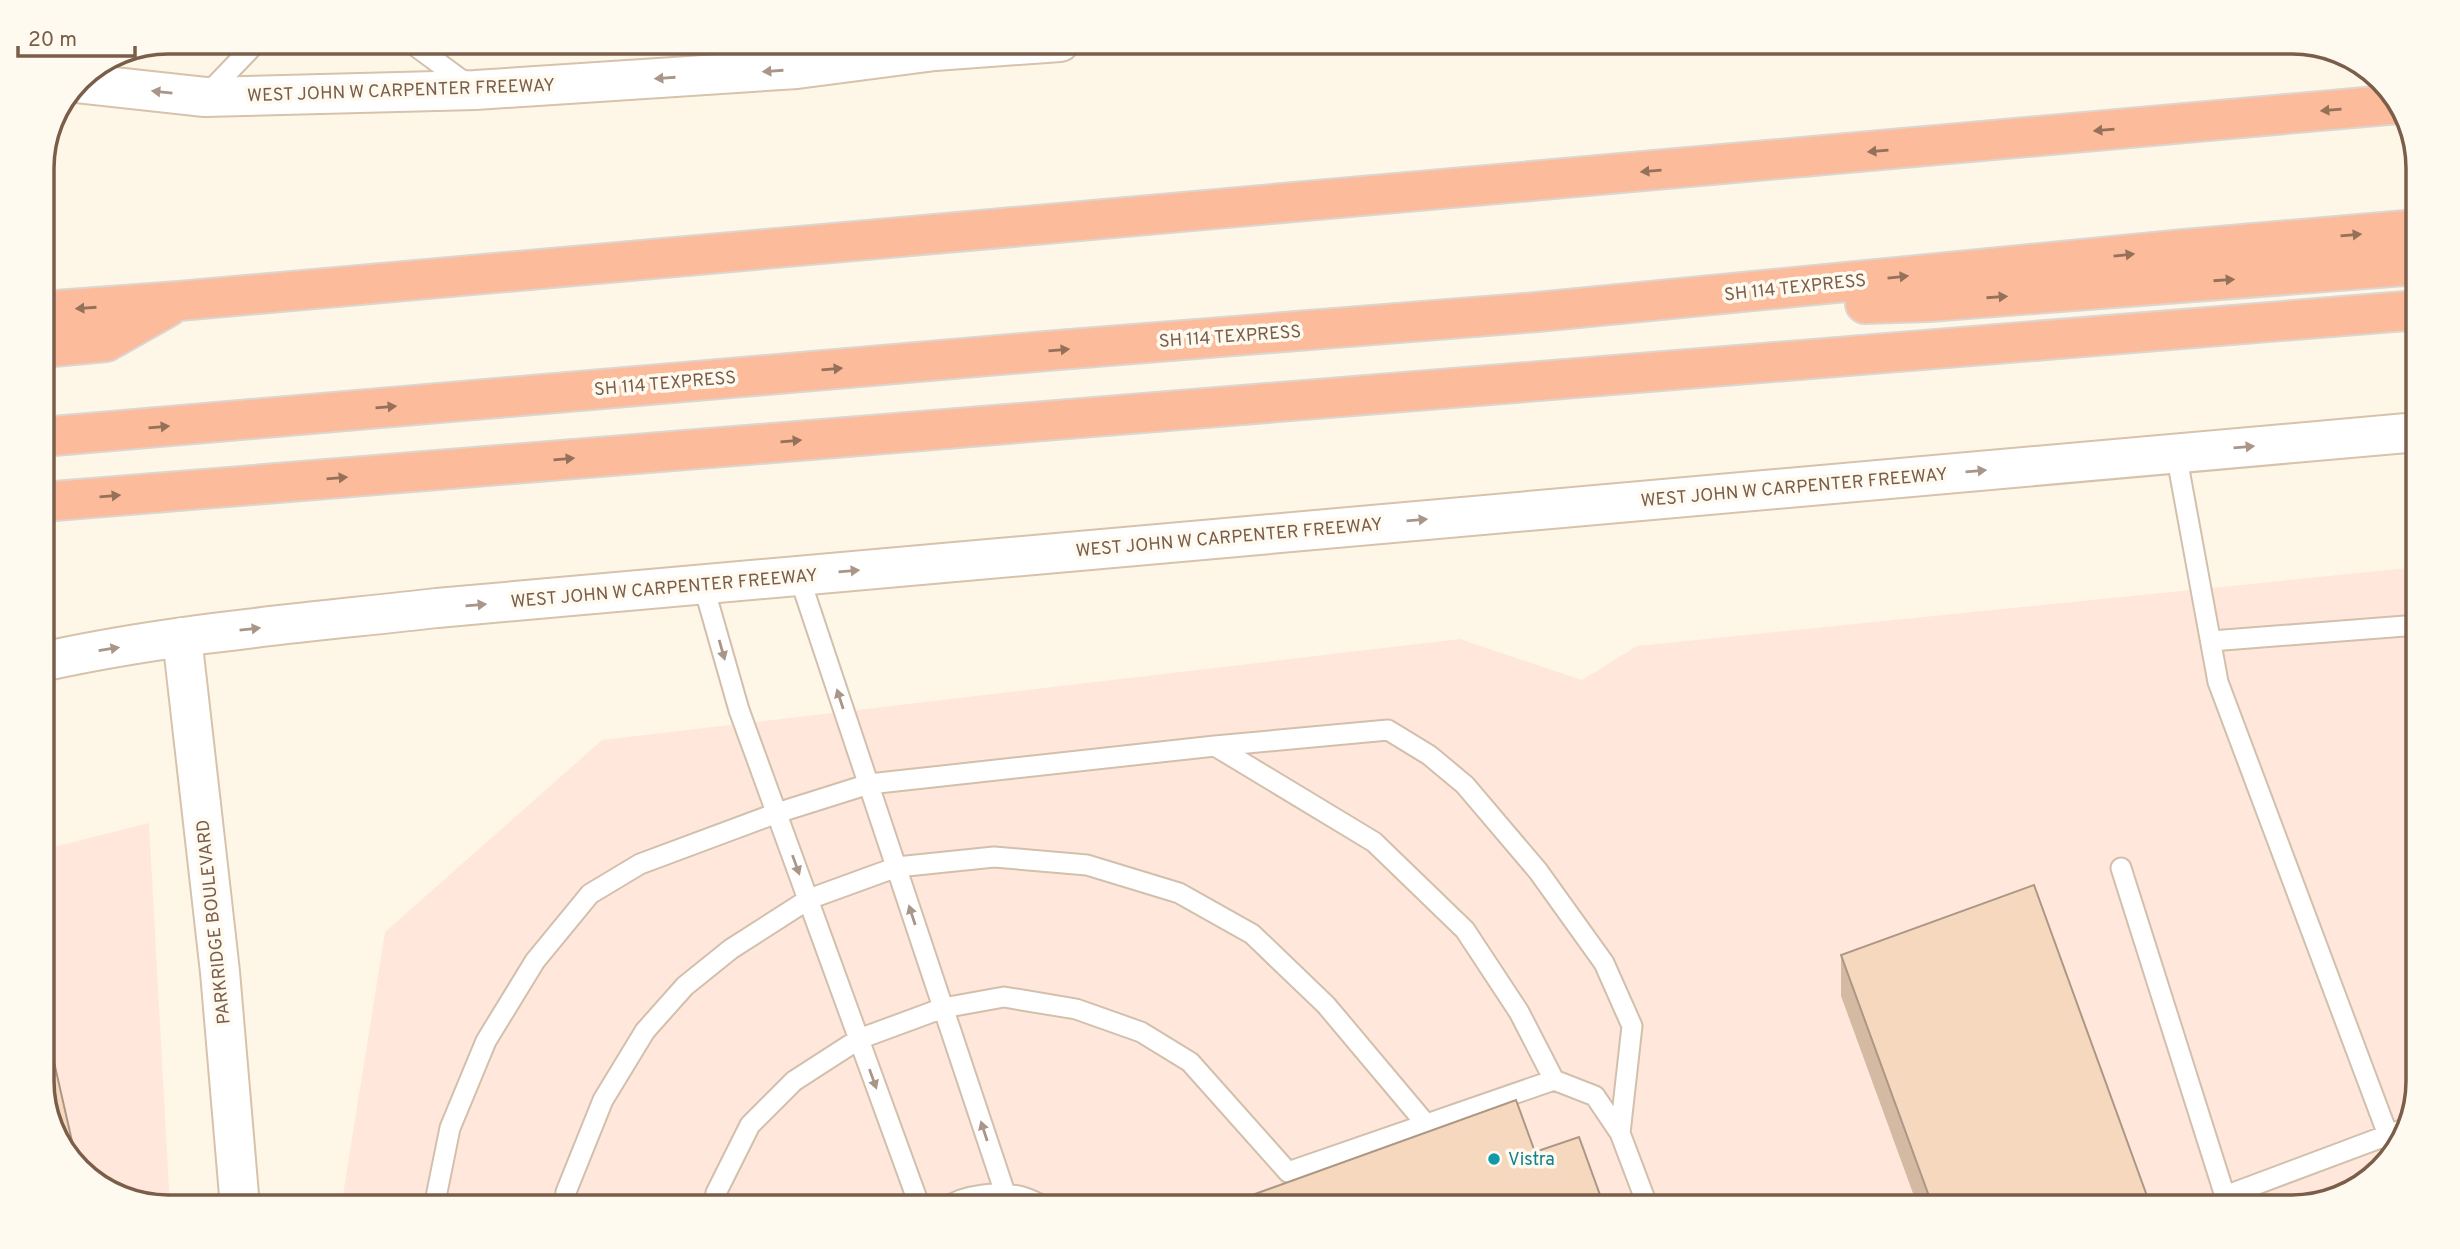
<svg xmlns="http://www.w3.org/2000/svg" width="2460" height="1249" font-family="Overpass,sans-serif">
  <style>
    .commercial { fill: #ffe8db }
    .lines { fill: none; stroke-linecap: round; stroke-linejoin: round }
    .lane-casing { stroke: #d2bfac; stroke-width: 23 }
    .secondary-casing { stroke: #d7c2ac; stroke-width: 42 }
    .highway-casing { stroke: #ddd5d0; stroke-width: 42 }
    .lane { stroke: #fff; stroke-width: 19 }
    .secondary { stroke: #fff; stroke-width: 38 }
    .highway { stroke: #fcbb9b; stroke-width: 38 }
    .wall { fill: #d4baa3 }
    .shaded-wall { fill: #ac9785 }
    .building { fill: #f6d8be; stroke: #ac9785; stroke-width: 2 }
    .oneway { fill: #a99689 }
    .oneway2 { fill: #957159 }
    .culture-dot { fill: #0f9aa8; stroke: #fffaf0; stroke-width: 2.5 }
    .labels { text-anchor: middle; stroke-width: 7; stroke-linejoin: round; paint-order: stroke }
    .street-label { font-size: 18px; fill: #7b5e49; stroke: #fffaf0 }
    .culture-label { font-size: 18px; fill: #0d838f; stroke: #fffaf0; text-anchor: start }
    .rim { fill: none; stroke: #7b5e49; stroke-width: 3.5 }
  </style>
  <rect width="100%" height="100%" fill="#fef7e8"/>
  <path class="commercial" d="M2418,567V1081L2405,1136L2362,1186L2292,1207H341L385,932L602,740L1460,639L1582,680L1637,646Z
    M149,823L170,1207L113,1194L64,1151L42,1089V850Z"/>
  <g class="lines">
    <defs>
      <path id="lane" d="M410,42L471,87
        M207,94L257,42
        M799,576L1006,1196
        M703,584L739,710L920,1207
        M2211,641L2418,625
        M1215,746L1374,842L1465,930L1519,1012L1554,1080
        M2121,868L2225,1196L2388,1135L2218,682L2176,453
        M2393,1150L2388,1135L2407,1128
        M434,1207L450,1128L486,1041L535,961L590,894L640,864L777,813L869,784L1215,746L1388,730L1429,755L1465,785L1538,871L1604,963L1632,1026L1620,1133
        M564,1207L566,1192L603,1100L645,1031L685,986L731,949L809,899L897,867L994,857L1087,865L1179,893L1252,934L1326,1005L1426,1124
        M713,1207L716,1193L750,1125L794,1081L859,1039L943,1008L1004,997L1076,1009L1141,1032L1190,1062L1288,1172L1554,1080L1595,1096L1620,1133L1648,1207
        M947,1207C966,1194 997,1192 1019,1196C1028,1198 1037,1203 1046,1207"/>
      <path id="secondary" d="M77,83L205,97L475,90L797,69L935,51L1060,42
        M182,637L220,972L240,1207
        M42,662C172,633 305,623 437,608L2418,432"/>
      <path id="highway" d="M1865,304L1928,302L2418,265
        M42,311L179,301L2399,104
        M42,348L106,342L168,307
        M42,437L1058,350L1537,312L2185,249L2418,229
        M42,502L2418,310"/>
    </defs>
    <use href="#lane" class="lane-casing"/>
    <use href="#secondary" class="secondary-casing"/>
    <use href="#highway" class="highway-casing"/>
    <use href="#lane" class="lane"/>
    <use href="#secondary" class="secondary"/>
    <use href="#highway" class="highway"/>
  </g>
  <path class="wall" d="M1841,955L2151,1207H1918L1841,996Z"/>
  <path class="shaded-wall" d="M1600,1195V1207H1568Z"/>
  <path class="building" d="M2034,885L2151,1207H1933L1841,955Z
    M42,1009L77,1163L64,1151L42,1089Z
    M1516,1100L1535,1152L1579,1137L1600,1195L1568,1207H1219Z"/>
  <defs><path id="oneway-solid" d="M-6-.8H1V-3.2L6.5 0L1 3.2V.8H-6Z" transform="scale(1.75)"/></defs>
  <g class="oneway">
    <use href="#oneway-solid" transform="translate(773 71) rotate(176)"/>
    <use href="#oneway-solid" transform="translate(665 78) rotate(176)"/>
    <use href="#oneway-solid" transform="translate(162 92) rotate(-174)"/>
    <use href="#oneway-solid" transform="translate(2244 447) rotate(-5)"/>
    <use href="#oneway-solid" transform="translate(1976 471) rotate(-5)"/>
    <use href="#oneway-solid" transform="translate(1417 520) rotate(-5)"/>
    <use href="#oneway-solid" transform="translate(849 571) rotate(-5)"/>
    <use href="#oneway-solid" transform="translate(476 605) rotate(-5)"/>
    <use href="#oneway-solid" transform="translate(250 629) rotate(-6)"/>
    <use href="#oneway-solid" transform="translate(109 649) rotate(-9)"/>
    <use href="#oneway-solid" transform="translate(722 650) rotate(74)"/>
    <use href="#oneway-solid" transform="translate(840 699) rotate(-108)"/>
    <use href="#oneway-solid" transform="translate(796 865) rotate(70)"/>
    <use href="#oneway-solid" transform="translate(912 915) rotate(-108)"/>
    <use href="#oneway-solid" transform="translate(873 1079) rotate(70)"/>
    <use href="#oneway-solid" transform="translate(984 1131) rotate(-108)"/>
  </g>
  <g class="oneway2">
    <use href="#oneway-solid" transform="translate(2331 110) rotate(175)"/>
    <use href="#oneway-solid" transform="translate(2104 130) rotate(175)"/>
    <use href="#oneway-solid" transform="translate(1878 151) rotate(175)"/>
    <use href="#oneway-solid" transform="translate(1651 171) rotate(175)"/>
    <use href="#oneway-solid" transform="translate(2351 235) rotate(-5)"/>
    <use href="#oneway-solid" transform="translate(2124 255) rotate(-6)"/>
    <use href="#oneway-solid" transform="translate(1898 277) rotate(-6)"/>
    <use href="#oneway-solid" transform="translate(2224 280) rotate(-4)"/>
    <use href="#oneway-solid" transform="translate(1997 297) rotate(-4)"/>
    <use href="#oneway-solid" transform="translate(86 308) rotate(176)"/>
    <use href="#oneway-solid" transform="translate(1059 350) rotate(-5)"/>
    <use href="#oneway-solid" transform="translate(832 369) rotate(-5)"/>
    <use href="#oneway-solid" transform="translate(386 407) rotate(-5)"/>
    <use href="#oneway-solid" transform="translate(159 427) rotate(-5)"/>
    <use href="#oneway-solid" transform="translate(791 441) rotate(-5)"/>
    <use href="#oneway-solid" transform="translate(564 459) rotate(-5)"/>
    <use href="#oneway-solid" transform="translate(337 478) rotate(-5)"/>
    <use href="#oneway-solid" transform="translate(110 496) rotate(-5)"/>
  </g>
  <circle class="culture-dot" cx="1494" cy="1159" r="7"/>
  <g class="labels">
    <g class="street-label">
      <text transform="translate(401 90) rotate(-2)" y="6">WEST JOHN W CARPENTER FREEWAY</text>
      <text transform="translate(1795 287) rotate(-6)" y="6">SH 114 TEXPRESS</text>
      <text transform="translate(1230 336) rotate(-4)" y="6">SH 114 TEXPRESS</text>
      <text transform="translate(665 383) rotate(-5)" y="6">SH 114 TEXPRESS</text>
      <text transform="translate(1794 487) rotate(-5)" y="6">WEST JOHN W CARPENTER FREEWAY</text>
      <text transform="translate(1229 537) rotate(-5)" y="6">WEST JOHN W CARPENTER FREEWAY</text>
      <text transform="translate(664 588) rotate(-5)" y="6">WEST JOHN W CARPENTER FREEWAY</text>
      <text transform="translate(213 922) rotate(-96)" y="6">PARKRIDGE BOULEVARD</text>
    </g>
    <g class="culture-label">
      <text x="1508" y="1165">Vistra</text>
    </g>
  </g>
  <path d="M0 0H2460V1249H0ZM168 54H2292A114 114 0 0 1 2406 168V1081A114 114 0 0 1 2292 1195H168A114 114 0 0 1 54 1081V168A114 114 0 0 1 168 54Z" fill="#fffaf0" fill-rule="evenodd"/>
  <path class="rim" d="M168 54H2292A114 114 0 0 1 2406 168V1081A114 114 0 0 1 2292 1195H168A114 114 0 0 1 54 1081V168A114 114 0 0 1 168 54Z"/>
  <path d="M18 46v10h117v-10" fill="none" stroke="#7b5e49" stroke-width="3.5"/>
  <text x="28" y="46" font-size="21" fill="#7b5e49" stroke="#fffaf0" stroke-width="5" paint-order="stroke">20 m</text>
</svg>
